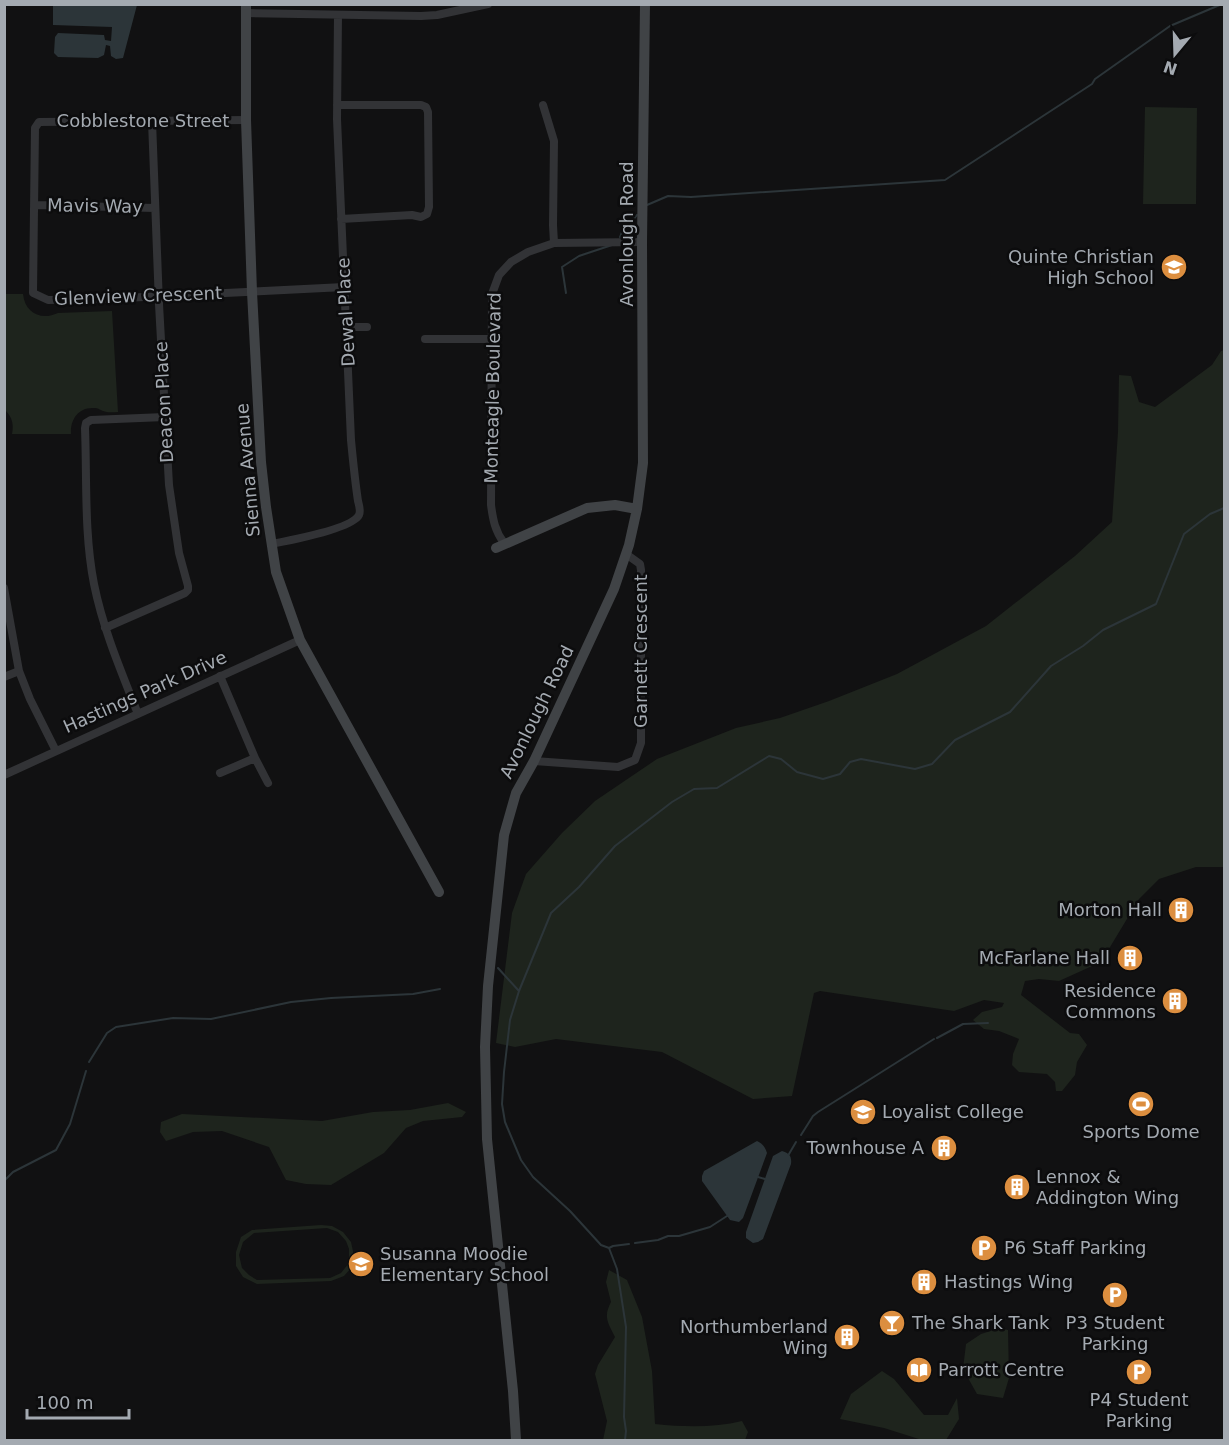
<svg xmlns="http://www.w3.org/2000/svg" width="1229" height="1445" font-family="'DejaVu Sans',sans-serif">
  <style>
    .green { fill: #1e241d; fill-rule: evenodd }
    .water { fill: #2c3539 }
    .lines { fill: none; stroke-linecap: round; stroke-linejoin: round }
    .stream { stroke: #2c3539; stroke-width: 2 }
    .street { stroke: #323336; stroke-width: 8 }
    .secondary { stroke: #404346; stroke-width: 10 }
    .labels { text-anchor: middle; stroke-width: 5; stroke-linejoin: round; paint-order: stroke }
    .street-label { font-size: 18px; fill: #a4aab1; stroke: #0c0c0d }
    .poi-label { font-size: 18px; fill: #a4aab1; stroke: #0c0c0d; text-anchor: start }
  </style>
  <rect width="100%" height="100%" fill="#111112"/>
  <path class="green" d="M1145,107L1197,108L1196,204H1143Z
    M5,294H23C25,313 41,321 58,313L112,311L118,412C113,412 108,413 103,411C98,409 99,408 94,408C78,407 70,420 71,434H12C14,424 12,417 5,410Z
    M1224,350V867H1196L1159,879L1139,899L1101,962L1059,981L1039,979L1025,981L1021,995L1070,1033L1079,1034L1087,1045L1077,1062L1075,1075L1062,1091H1056L1055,1082L1047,1074L1019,1072L1012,1065L1013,1054L1019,1039L999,1031L984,1029L973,1020L982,1012L1002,1007L1004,1003L984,1000L954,1011L820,991L814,993L792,1096L753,1099L662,1052L556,1039L515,1047L496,1043L512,913L526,874L562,833L595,801L657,759L736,728L780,718L829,701L897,674L986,626L1075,556L1112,522L1118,432L1119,375L1131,376L1139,402L1155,407L1212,365L1221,351Z
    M448,1103L466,1112L462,1117L423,1121L406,1128L384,1153L331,1185L306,1184L286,1180L269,1147L222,1131L193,1132L166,1141L160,1132L161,1122L182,1114L322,1121L373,1112L410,1110Z
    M321,1225L332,1226L343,1232L351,1242L354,1256L352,1267L344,1276L331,1281L257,1284L243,1277L236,1266V1252L241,1237L252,1230ZM327,1228L338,1232L346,1241L349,1249V1263L341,1273L330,1278L257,1280L249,1275L242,1268L239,1255L243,1242L254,1233Z
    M609,1270L627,1280L642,1317L652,1371L655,1424C684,1427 714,1428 742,1421L748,1432L745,1440H603L607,1421L595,1374L598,1365L615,1337C608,1323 603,1317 611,1302L606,1282Z
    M1000,1328L1008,1330L1009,1378L1003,1398L977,1394L963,1369L966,1344L981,1334Z
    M882,1371L894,1379L924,1415H948L957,1398L959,1419L946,1440H922L884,1428L840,1419L851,1394Z"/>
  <path class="water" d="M53,5H137L123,58L116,59L111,56L110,46L106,45L104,55L98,58L58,57L54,53L55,37L58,33L104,35L105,40L111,41L112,27L53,25Z
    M757,1141C763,1144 765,1147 767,1153L743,1218L739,1222L730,1220L702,1181V1176L704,1171Z
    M782,1151C789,1153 792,1156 791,1164L763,1239L758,1242L753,1243L746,1238V1232L773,1156Z"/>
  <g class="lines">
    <path class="stream" d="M647,205L668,196L691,197L945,180L1092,84L1095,79L1170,26L1222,4
      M620,237L622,232L637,215
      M566,293L562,267L579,256L612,245
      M498,968L519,991
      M937,1038L963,1024L988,1023
      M89,1062L107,1033L116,1027L173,1018L211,1019L291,1002L331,998L413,994L440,989
      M801,1135L813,1116L818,1112L934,1039
      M789,1154L796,1142
      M758,1177L765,1179
      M4,1181L13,1172L56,1150L70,1124L86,1071
      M635,1243L658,1240L668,1236H679L710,1227L727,1216
      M609,1248L613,1246L629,1244
      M625,1440L626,1431L624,1417L626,1327L617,1269L609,1248L601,1245L570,1211L533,1177L521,1160L505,1122L502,1104L504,1072L510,1020L519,991L551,913L579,887L615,846L672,802L694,789L717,788L769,756L781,759L797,772L823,779L840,774L850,762L861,759L915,769L932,764L955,740L1010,712L1051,666L1083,646L1103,630L1156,604L1184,534L1210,514L1224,508"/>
    <path class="street" d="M246,13L421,16L437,15L488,4
      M337,105H421L426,107L428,112L429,207L427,214L421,217L412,215L341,219
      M543,105L554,141L553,225L554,243
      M246,120L39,122L35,128L33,293L48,300L103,299L344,287
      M35,205L155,208
      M346,327H367
      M425,339H491
      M504,543C495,531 493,520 491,505L492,294L499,275L511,262L528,252L554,243L642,242
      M271,544C287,541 352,529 359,515C361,511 359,505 358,501C355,481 353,461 351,440L337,119L338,15
      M4,588L19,671L30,699L56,751
      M105,628L185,593L188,590V586L179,553L169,485L159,304L152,121
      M220,676L255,758L268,783
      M4,677L19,671
      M138,714C121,671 103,629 94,584C84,533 87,479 85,428L86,423L91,420L165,417
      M534,761L618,767L635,760L641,743V570L640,564L626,554
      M220,773L255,758
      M4,775L300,640"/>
    <path class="secondary" d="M246,4V120L252,292L261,462L266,507L276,572L300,640L439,892
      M496,548L587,508L615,505L637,509
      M516,1440L513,1391L487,1139L485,1047L488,986L504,835L516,793L534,761L614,589L629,545L637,509L643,463L642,242L645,4"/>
  </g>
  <defs>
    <symbol id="school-disc" viewBox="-11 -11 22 22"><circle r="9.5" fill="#dc8e3f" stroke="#0c0c0d"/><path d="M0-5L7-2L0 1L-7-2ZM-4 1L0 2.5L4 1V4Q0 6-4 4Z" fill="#fff"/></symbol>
    <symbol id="building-disc" viewBox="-11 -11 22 22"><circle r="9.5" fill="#dc8e3f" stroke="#0c0c0d"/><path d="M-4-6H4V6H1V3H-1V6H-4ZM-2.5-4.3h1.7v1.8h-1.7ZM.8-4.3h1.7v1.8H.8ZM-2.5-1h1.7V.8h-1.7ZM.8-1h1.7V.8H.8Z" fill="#fff"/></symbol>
    <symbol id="stadium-disc" viewBox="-11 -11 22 22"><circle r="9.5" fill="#dc8e3f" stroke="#0c0c0d"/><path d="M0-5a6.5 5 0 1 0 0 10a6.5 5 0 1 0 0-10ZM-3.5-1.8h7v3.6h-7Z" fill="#fff"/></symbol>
    <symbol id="university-disc" viewBox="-11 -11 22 22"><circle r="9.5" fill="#dc8e3f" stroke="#0c0c0d"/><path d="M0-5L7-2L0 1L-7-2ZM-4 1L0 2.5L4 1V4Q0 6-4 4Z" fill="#fff"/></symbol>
    <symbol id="parking-disc" viewBox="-11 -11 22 22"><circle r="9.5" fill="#dc8e3f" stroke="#0c0c0d"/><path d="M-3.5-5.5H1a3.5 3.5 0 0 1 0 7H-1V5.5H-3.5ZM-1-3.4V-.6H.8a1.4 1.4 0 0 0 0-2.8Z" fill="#fff"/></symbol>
    <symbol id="bar-disc" viewBox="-11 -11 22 22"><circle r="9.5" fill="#dc8e3f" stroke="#0c0c0d"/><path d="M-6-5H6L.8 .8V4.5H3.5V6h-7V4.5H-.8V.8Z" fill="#fff"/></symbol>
    <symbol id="library-disc" viewBox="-11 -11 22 22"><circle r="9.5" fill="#dc8e3f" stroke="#0c0c0d"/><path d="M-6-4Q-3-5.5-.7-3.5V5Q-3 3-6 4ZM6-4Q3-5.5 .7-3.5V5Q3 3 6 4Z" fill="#fff"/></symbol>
  </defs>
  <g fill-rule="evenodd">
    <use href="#school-disc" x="1159" y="252" width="30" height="30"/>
    <use href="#building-disc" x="1166" y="895" width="30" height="30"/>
    <use href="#building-disc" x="1115" y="943" width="30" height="30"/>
    <use href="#building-disc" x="1160" y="986" width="30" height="30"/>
    <use href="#stadium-disc" x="1126" y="1089" width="30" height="30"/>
    <use href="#university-disc" x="848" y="1097" width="30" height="30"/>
    <use href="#building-disc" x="929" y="1133" width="30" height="30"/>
    <use href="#building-disc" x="1002" y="1172" width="30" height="30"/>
    <use href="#parking-disc" x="969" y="1233" width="30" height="30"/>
    <use href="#school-disc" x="346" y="1249" width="30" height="30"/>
    <use href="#building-disc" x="909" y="1267" width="30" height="30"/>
    <use href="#parking-disc" x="1100" y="1280" width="30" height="30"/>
    <use href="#bar-disc" x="877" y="1308" width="30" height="30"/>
    <use href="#building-disc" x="832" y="1322" width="30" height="30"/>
    <use href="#library-disc" x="904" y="1355" width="30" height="30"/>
    <use href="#parking-disc" x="1124" y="1357" width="30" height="30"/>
  </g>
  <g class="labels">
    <g class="street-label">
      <text x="143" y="127">Cobblestone Street</text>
      <text transform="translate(95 206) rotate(1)" y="6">Mavis Way</text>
      <text transform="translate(627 234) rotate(-90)" y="6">Avonlough Road</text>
      <text transform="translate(138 296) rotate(-2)" y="6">Glenview Crescent</text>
      <text transform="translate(346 312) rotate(-93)" y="6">Dewal Place</text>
      <text transform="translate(493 388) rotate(-89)" y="6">Monteagle Boulevard</text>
      <text transform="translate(164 402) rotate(-93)" y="6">Deacon Place</text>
      <text transform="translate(248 470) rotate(-95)" y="6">Sienna Avenue</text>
      <text transform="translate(641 651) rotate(-90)" y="6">Garnett Crescent</text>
      <text transform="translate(145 692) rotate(-24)" y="6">Hastings Park Drive</text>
      <text transform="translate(537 712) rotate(-64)" y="6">Avonlough Road</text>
    </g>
    <g class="poi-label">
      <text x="1154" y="263" text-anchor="end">Quinte Christian<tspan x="1154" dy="21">High School</tspan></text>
      <text x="1162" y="916" text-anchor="end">Morton Hall</text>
      <text x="1110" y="964" text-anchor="end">McFarlane Hall</text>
      <text x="1156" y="997" text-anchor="end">Residence<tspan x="1156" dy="21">Commons</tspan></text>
      <text x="882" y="1118">Loyalist College</text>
      <text x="1141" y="1138" text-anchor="middle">Sports Dome</text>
      <text x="924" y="1154" text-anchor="end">Townhouse A</text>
      <text x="1036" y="1183">Lennox &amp;<tspan x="1036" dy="21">Addington Wing</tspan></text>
      <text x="1004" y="1254">P6 Staff Parking</text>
      <text x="380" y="1260">Susanna Moodie<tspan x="380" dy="21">Elementary School</tspan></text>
      <text x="944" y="1288">Hastings Wing</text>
      <text x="912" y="1329">The Shark Tank</text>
      <text x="1115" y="1329" text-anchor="middle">P3 Student<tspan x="1115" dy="21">Parking</tspan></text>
      <text x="828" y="1333" text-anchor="end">Northumberland<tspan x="828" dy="21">Wing</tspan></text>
      <text x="938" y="1376">Parrott Centre</text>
      <text x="1139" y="1406" text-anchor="middle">P4 Student<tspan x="1139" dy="21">Parking</tspan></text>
    </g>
  </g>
  <rect width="1229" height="1445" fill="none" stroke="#a4aab1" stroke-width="12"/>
  <g transform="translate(1175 54) rotate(199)" stroke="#0c0c0d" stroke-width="4.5" paint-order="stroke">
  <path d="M0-4.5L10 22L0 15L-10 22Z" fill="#a4aab1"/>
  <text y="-9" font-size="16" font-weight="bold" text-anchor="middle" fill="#a4aab1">N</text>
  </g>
  <path d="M27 1409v9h102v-9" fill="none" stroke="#a4aab1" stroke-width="3"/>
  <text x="36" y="1409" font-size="18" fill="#a4aab1" stroke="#0c0c0d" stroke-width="4.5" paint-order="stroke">100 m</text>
</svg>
